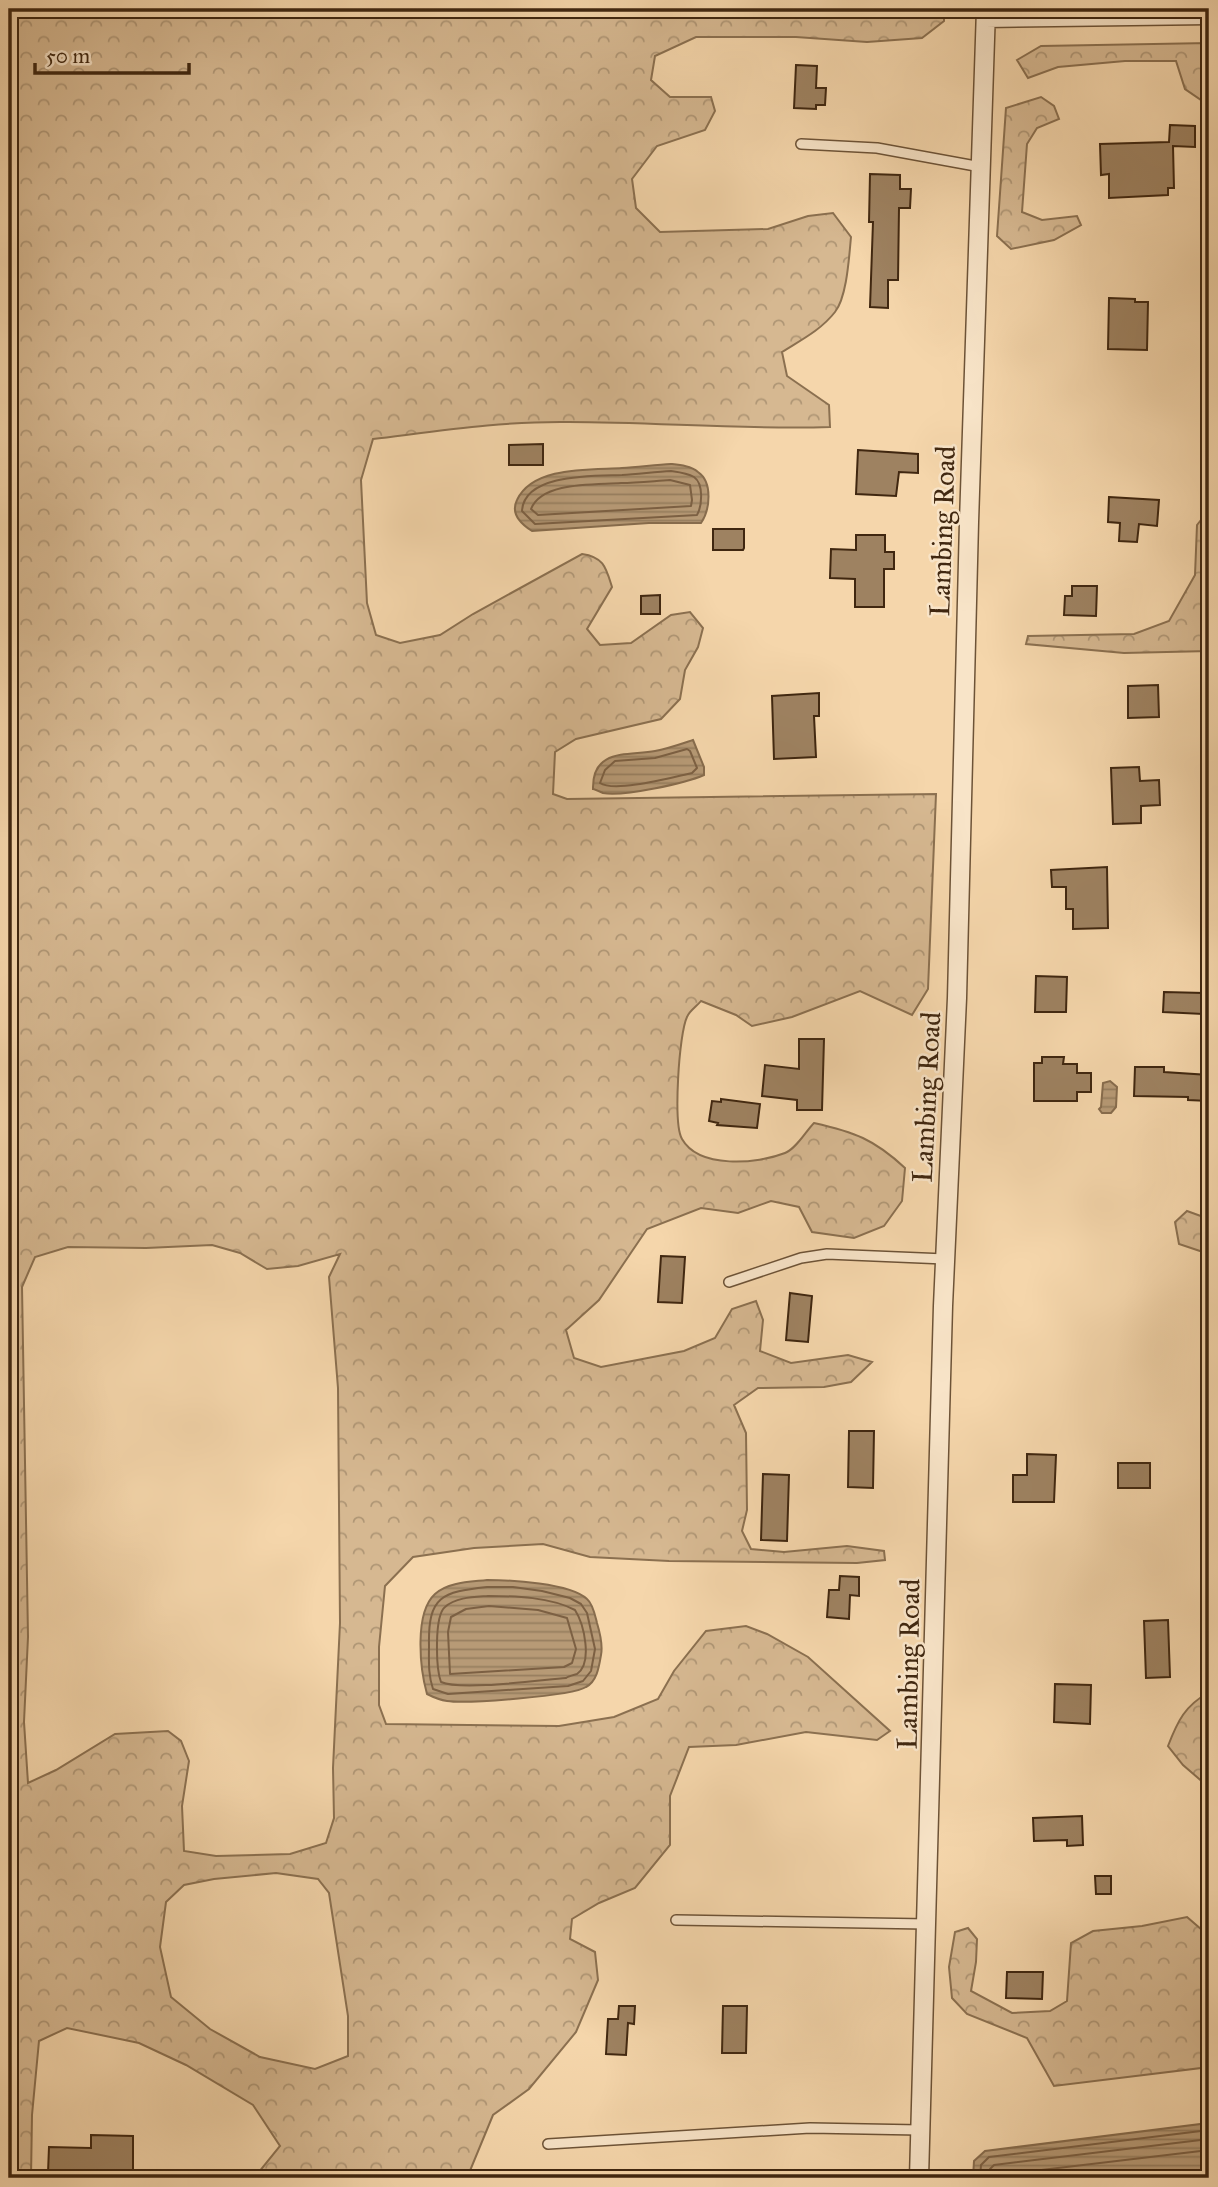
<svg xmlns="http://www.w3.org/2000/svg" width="1218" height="2187" font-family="'IM FELL Great Primer',serif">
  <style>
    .forest { fill: url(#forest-crowns); stroke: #8b7050; stroke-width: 2; fill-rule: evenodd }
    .water { fill: url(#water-rules); stroke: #876c4d; stroke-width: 2 }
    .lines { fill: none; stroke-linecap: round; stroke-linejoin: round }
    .shore { stroke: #7c6043; stroke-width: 2 }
    .building { fill: #9e8261; stroke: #402710; stroke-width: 2 }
    .lane-casing { stroke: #6d5337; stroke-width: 12 }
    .street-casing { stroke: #6d5337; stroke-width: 21 }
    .lane { stroke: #f8e4c8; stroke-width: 9 }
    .street { stroke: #f8e4c8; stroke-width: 18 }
    .labels { text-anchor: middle; stroke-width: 5; stroke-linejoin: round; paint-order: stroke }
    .street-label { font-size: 28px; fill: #402710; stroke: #f8e4c8 }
  </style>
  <defs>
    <pattern id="forest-crowns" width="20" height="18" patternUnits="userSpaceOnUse" patternTransform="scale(1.75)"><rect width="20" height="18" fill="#d6b891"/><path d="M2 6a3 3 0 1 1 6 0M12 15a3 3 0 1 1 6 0" fill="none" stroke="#af9675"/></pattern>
    <pattern id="water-rules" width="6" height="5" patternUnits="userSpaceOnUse" patternTransform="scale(1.75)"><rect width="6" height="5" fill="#b79a76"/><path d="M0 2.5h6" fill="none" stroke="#967e5f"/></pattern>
  </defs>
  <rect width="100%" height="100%" fill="#f5d6ab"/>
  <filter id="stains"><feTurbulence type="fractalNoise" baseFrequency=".00286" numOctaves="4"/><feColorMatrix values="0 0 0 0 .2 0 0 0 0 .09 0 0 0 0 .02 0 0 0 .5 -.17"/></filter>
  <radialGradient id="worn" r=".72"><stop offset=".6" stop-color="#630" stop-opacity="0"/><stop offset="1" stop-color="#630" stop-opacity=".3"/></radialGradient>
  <path class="forest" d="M9,9H944V21L922,38L867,42L796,37H696L655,56L651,80L670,97H711L715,111L705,130L657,146L632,179L636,208L660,232L768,229L808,216L833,213L851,237C849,257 847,297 835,312C821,330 801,340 782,352L787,376L829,405L830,427C743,430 656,422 569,422C503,421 439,431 373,439L361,480L367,603L376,635L400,643L440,635L473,614L582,554C604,557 606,568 612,587L587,629L600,645L631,643L671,615L690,612L703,628L698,647L685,670L680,699L661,719L576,739L555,752L553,794L567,799L936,794L928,989L912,1015L860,991L792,1017L752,1026L736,1015L701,1001C697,1006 689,1011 687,1017C679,1033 673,1124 682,1139C699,1169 757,1164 785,1153C796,1149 806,1131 814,1123C854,1132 874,1139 905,1168L902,1201L884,1226L854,1238L812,1232L799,1207L771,1201L738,1213L701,1208L647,1229L599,1300L566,1330L574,1358L601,1367L684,1351L715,1338L732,1309L756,1301L763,1320L760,1351L791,1363L848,1355L872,1362L851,1382L824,1387L758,1388L734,1405L746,1433L747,1510L742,1531L751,1549L784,1552L847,1546L884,1551L885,1560L857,1563L669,1561L590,1557L543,1544L474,1548L413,1557L385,1586L379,1647V1705L386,1724L559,1726L614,1717L658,1699L674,1671L706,1631L746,1626L767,1634L808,1657L890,1731L877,1740L806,1732L736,1745L689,1747L670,1796V1845L635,1888L599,1903L572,1919L570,1939L595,1952L598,1980L576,2032L529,2089L493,2115L467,2178H254L280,2146L253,2105L186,2065L139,2043L67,2028L39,2041L32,2115L31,2178H9ZM212,1245L240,1253L267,1269L298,1266L340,1254L329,1277L338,1388L340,1623L333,1768L334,1818L326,1843L290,1854L216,1856L184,1851L182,1806L189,1761L181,1741L168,1731L115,1734L56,1770L28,1783L24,1722L28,1637L22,1287L35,1257L68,1247L146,1248ZM276,1873L318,1879L329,1893L348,2016V2056L315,2069L260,2057L210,2029L171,1997L160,1947L166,1902L184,1885L214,1879Z
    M1209,43V100L1204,102L1185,89L1176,61H1125L1058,67L1028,78L1017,60L1041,46Z
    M1041,97L1054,106L1059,119L1037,128L1027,144L1022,212L1042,220L1077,216L1081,225L1054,240L1011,249L997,236L1006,108Z
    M1209,510V651L1124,653L1026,644L1028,636L1134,634L1169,621L1195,575L1197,525Z
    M1187,1211L1209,1219V1254L1179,1244L1175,1222Z
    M1209,1692V1808L1202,1807L1205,1784L1183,1765L1168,1746C1178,1720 1185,1706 1209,1692Z
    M1187,1917L1209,1936V2067L1054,2086L1027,2038L967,2014L952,1998L949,1967L955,1932L968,1928L977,1939L976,1962L971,1991L1012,2013L1050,2011L1067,2001L1071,1943L1093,1931L1142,1926Z"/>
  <path class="water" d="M671,464C680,465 691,466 698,472C713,482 710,510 701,523H649L532,531C521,524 510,514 517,500C533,466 590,470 622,468C638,467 655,465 671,464Z
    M693,740L704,767V775C686,783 623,797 603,793C603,793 594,789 593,789C592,748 628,756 655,751C667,749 681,744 693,740Z
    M1110,1081L1117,1087L1116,1107L1111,1113H1102L1099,1109L1101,1107L1103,1083Z
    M487,1580C510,1580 570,1583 587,1599C593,1604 595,1615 597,1623C600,1633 603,1645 601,1655C599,1667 597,1681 586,1687C572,1696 466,1704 447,1701C440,1700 433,1697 427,1694C420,1669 414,1613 435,1594C448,1582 470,1582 487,1580Z
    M1209,2123V2178H973L974,2161L985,2151Z"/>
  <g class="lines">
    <path class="shore" d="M671,471C678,472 687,473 694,477C704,484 702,506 697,515L535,524L522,511C524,473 596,476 622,475C638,474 655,472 671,471Z
      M670,480L690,485L692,500L691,506L538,515L531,509C542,481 596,485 621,483C637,483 654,481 670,480Z
      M687,749L690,751L697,768L692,773C673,777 615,793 600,783L605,770L615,761L655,758Z
      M487,1587H513L542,1591L570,1598L581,1604L587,1613L595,1649L591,1671L583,1681L568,1686L448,1694L433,1689C428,1675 429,1660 429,1645C428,1596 442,1592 487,1587Z
      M488,1596C516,1596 550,1597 575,1610C584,1624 593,1663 577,1674C576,1674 567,1677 566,1678C540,1680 461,1691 441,1682C436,1669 434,1616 445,1607C456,1597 474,1597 488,1596Z
      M489,1606L538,1610L567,1618L576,1649L572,1663L564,1667L450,1674L448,1632L451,1617L466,1609Z
      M980,2178L981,2165L989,2157L1209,2130
      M988,2178L990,2169L994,2165L1209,2139
      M999,2178L1001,2175L1007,2174L1209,2150"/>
  </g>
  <path class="building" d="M796,65L817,66L816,88H826L825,105H816V109L794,108Z
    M1170,125L1195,126V147L1173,146L1174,188H1168V195L1109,198V174L1101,175L1100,144L1169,142Z
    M870,174L900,175V189H911L910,208H899L898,280H888V308L870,307L873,222H869Z
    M1109,298L1135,299V302H1148L1147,350L1108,349Z
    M543,444V465H509V445Z
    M858,450L918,454V473L899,472L896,496L856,494Z
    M1109,497L1159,500L1157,526L1139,524L1137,542L1119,541L1120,523L1108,522Z
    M713,529H744V548L743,550H713Z
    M856,535H885V552H894V569H884V607H855V579L830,578L831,549L856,550Z
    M1072,586H1097L1096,616L1064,615L1065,596H1072Z
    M660,595V614H641V596Z
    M1158,685L1159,717L1128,718V686Z
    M819,693V716H814L816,757L774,759L772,696Z
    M1139,767L1140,781L1159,780L1160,805L1141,806V823L1113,824L1111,768Z
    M1107,867L1108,928L1073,929V909H1066V887H1052L1051,870Z
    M1036,976L1067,977L1066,1012H1035Z
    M1164,992L1204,993L1203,1014L1163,1012Z
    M799,1039H824L822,1110H797V1100L762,1096L765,1065L799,1069Z
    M1042,1057H1064L1063,1064H1077V1073H1091V1092H1077V1101H1034V1063H1042Z
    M1135,1067H1164V1072L1209,1075V1101L1188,1100V1097L1134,1096Z
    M721,1099L760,1104L757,1128L717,1125L718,1123L709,1121L712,1101L721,1102Z
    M661,1256L685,1257L682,1303L658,1302Z
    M790,1293L812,1296L808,1342L786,1340Z
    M849,1431H874L873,1488L848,1487Z
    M1027,1454L1056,1455L1054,1502H1013V1475H1027Z
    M1118,1463H1150V1488H1118Z
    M763,1474L789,1475L787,1541L761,1540Z
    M840,1576L859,1577V1596L850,1595L849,1619L827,1617L829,1590H839Z
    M1168,1620L1170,1677L1146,1678L1144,1621Z
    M1055,1684L1091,1685L1090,1724L1054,1722Z
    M1082,1816L1083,1845L1067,1846V1840L1034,1841L1033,1818Z
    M1095,1876H1111V1894H1096Z
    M1007,1972H1043L1042,1999L1006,1998Z
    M619,2006H635L634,2024L628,2023L626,2055L606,2054L608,2019H618Z
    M723,2006H747L746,2053H722Z
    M91,2135L133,2136V2172L48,2173L49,2147L91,2148Z"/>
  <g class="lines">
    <defs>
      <path id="lane" d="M801,144L877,148L981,167
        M729,1282L801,1258L827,1254L945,1259
        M676,1920L927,1924
        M548,2144L810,2128L920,2130"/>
      <path id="street" d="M986,18L1209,15
        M919,2178L943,1306L957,998L969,522L986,9"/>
    </defs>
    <use href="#lane" class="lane-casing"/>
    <use href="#street" class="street-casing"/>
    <use href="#lane" class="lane"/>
    <use href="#street" class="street"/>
  </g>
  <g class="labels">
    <g class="street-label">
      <text transform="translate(942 531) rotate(-88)" y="10">Lambing Road</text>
      <text transform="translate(926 1097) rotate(-87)" y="10">Lambing Road</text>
      <text transform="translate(908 1664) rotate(-89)" y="10">Lambing Road</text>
    </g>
  </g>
  <rect width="1218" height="2187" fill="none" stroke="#f5d6ab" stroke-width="35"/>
  <rect x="10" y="10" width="1197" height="2166" fill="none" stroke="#402710" stroke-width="3.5"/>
  <rect x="18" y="18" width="1183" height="2152" fill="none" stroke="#402710" stroke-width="2"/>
  <path d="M35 63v10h154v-10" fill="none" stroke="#402710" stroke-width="3.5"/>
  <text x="46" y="63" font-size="21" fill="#402710" stroke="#f8e4c8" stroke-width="5" paint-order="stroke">50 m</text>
  <rect width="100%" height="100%" filter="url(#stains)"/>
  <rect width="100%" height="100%" fill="url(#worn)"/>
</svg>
